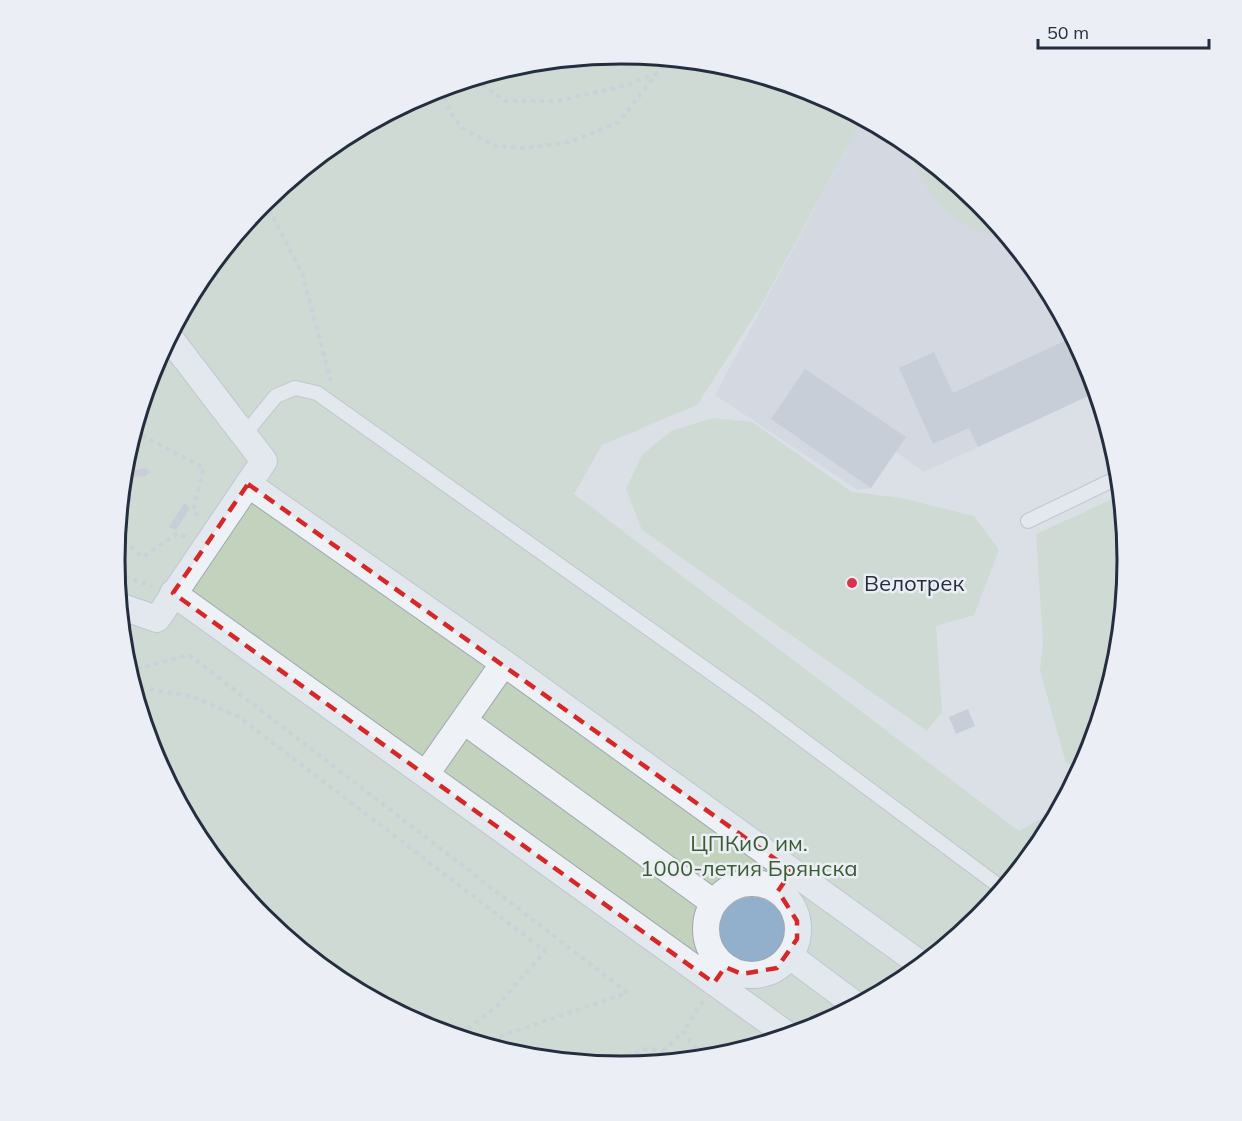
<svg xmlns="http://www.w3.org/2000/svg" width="1242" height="1121" font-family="Mulish,sans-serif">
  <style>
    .built { fill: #c9cfda }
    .green { fill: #c2d2bc }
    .water { fill: #92afcc }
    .building { fill: #b2b9c5 }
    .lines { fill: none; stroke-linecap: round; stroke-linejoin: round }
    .lane-casing { stroke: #a0a7b1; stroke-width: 16 }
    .street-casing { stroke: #a0a7b1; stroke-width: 28 }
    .path { stroke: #b9bec6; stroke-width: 4; stroke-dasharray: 4.5 4.5; stroke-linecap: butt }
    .lane { stroke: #eef1f5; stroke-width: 14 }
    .street { stroke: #eef1f5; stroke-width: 26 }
    .marked { fill: none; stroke: #d62828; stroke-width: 4.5; stroke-dasharray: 12 8; stroke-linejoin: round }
    .poi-dot { fill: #db324e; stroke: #ebeff5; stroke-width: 2 }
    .labels { text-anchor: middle; stroke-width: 5; stroke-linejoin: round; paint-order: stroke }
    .poi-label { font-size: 22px; fill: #242e3f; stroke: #ebeff5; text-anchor: start }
    .park-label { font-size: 22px; fill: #395c30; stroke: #ebeff5 }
    .rim { fill: none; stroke: #242e3f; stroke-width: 3 }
  </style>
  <rect width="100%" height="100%" fill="#dbe0e7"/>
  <path class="built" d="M863,118L903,140L979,203L1042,279L1089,367L1097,392L924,472L896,452L871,488L858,490L715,395Z"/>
  <path class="green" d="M621,54L720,64L815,93L863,118L761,306L697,405L602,445L574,494L1019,831L1060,808C1014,894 942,960 857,1006C842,1014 826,1024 810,1030C793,1036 776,1040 759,1045C666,1073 567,1071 475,1043C67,919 0,380 339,140C387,107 469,73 525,63C557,58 589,57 621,54Z
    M908,144L979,203L1008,238C957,233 920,192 908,144Z
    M713,418L752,422L852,492L902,498L974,516L999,550L974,615L936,626L942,712L927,731L642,530L626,489L642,455L671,431Z
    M1121,495L1127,561L1118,660L1089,755L1079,768L1066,763L1040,671L1043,643L1036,534Z"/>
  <path class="water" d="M719 930a33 33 0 1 1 66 0a33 33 0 1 1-66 0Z"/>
  <path class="building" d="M1073,337L1089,367L1097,392L978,447L969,428L933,444L899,368L934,352L953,393Z
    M805,369L906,437L871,488L771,419Z
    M125,460L131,471L146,468L149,472L146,476L132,477L127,485L132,500L130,503L126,502L121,490Z
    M184,503L190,508L176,530L169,527Z
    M968,709L975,726L956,734L949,717Z
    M639,1052L651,1060L654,1057L663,1063L629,1066Z"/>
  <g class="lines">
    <defs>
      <path id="lane" d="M244,435L276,396L295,388L317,393L755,704L1003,889
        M1028,521L1119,477"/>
      <path id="street" d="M248,484L508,666L922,965
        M173,593L789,1036
        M119,606L157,619L264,461L169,337
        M464,721L714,903
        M426,774L504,663
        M706 929a46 46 0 1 1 92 0a46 46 0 1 1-92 0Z
        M790,956L857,1006"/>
    </defs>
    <use href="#lane" class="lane-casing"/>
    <use href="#street" class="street-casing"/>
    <path class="path" d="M476,78L482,85L506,101H557L624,86L655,74
      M442,88L450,112L462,128L495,146L524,148L570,142L619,122L668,59
      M265,201L302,273L331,381
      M134,431L204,468L193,511L200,517
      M117,534L143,557L178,533L186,537
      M116,574L152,586
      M128,671L189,655L628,993
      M132,686L194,697L239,717L545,951L496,1007L457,1037
      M703,1001L683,1032L704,1059
      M493,1049L492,1039L627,993
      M663,1051L683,1032
      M623,1067C636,1043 660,1045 677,1061"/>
    <use href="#lane" class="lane"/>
    <use href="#street" class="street"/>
  </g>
  <path d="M0 0H1242V1121H0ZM248,484L792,871L778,891L797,921V939L777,968L742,974L725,967L714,983L173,593Z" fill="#dbe0e7" fill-opacity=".55" fill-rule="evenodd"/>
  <path class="marked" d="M248,484L792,871L778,891L797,921V939L777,968L742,974L725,967L714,983L173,593Z"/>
  <circle class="poi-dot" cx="852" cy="583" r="6"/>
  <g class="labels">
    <g class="poi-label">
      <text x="864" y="591">Велотрек</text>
    </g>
    <g class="park-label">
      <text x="749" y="851">ЦПКиО им.<tspan x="749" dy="25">1000-летия Брянска</tspan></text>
    </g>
  </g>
  <path d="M0 0H1242V1121H0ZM125 560a496 496 0 1 1 992 0a496 496 0 1 1-992 0Z" fill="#ebeff5" fill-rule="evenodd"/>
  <path class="rim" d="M125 560a496 496 0 1 1 992 0a496 496 0 1 1-992 0Z"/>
  <path d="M1038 39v9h171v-9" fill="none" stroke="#242e3f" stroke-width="3"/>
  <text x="1047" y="39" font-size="18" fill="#242e3f" stroke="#ebeff5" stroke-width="4.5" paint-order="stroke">50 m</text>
</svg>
